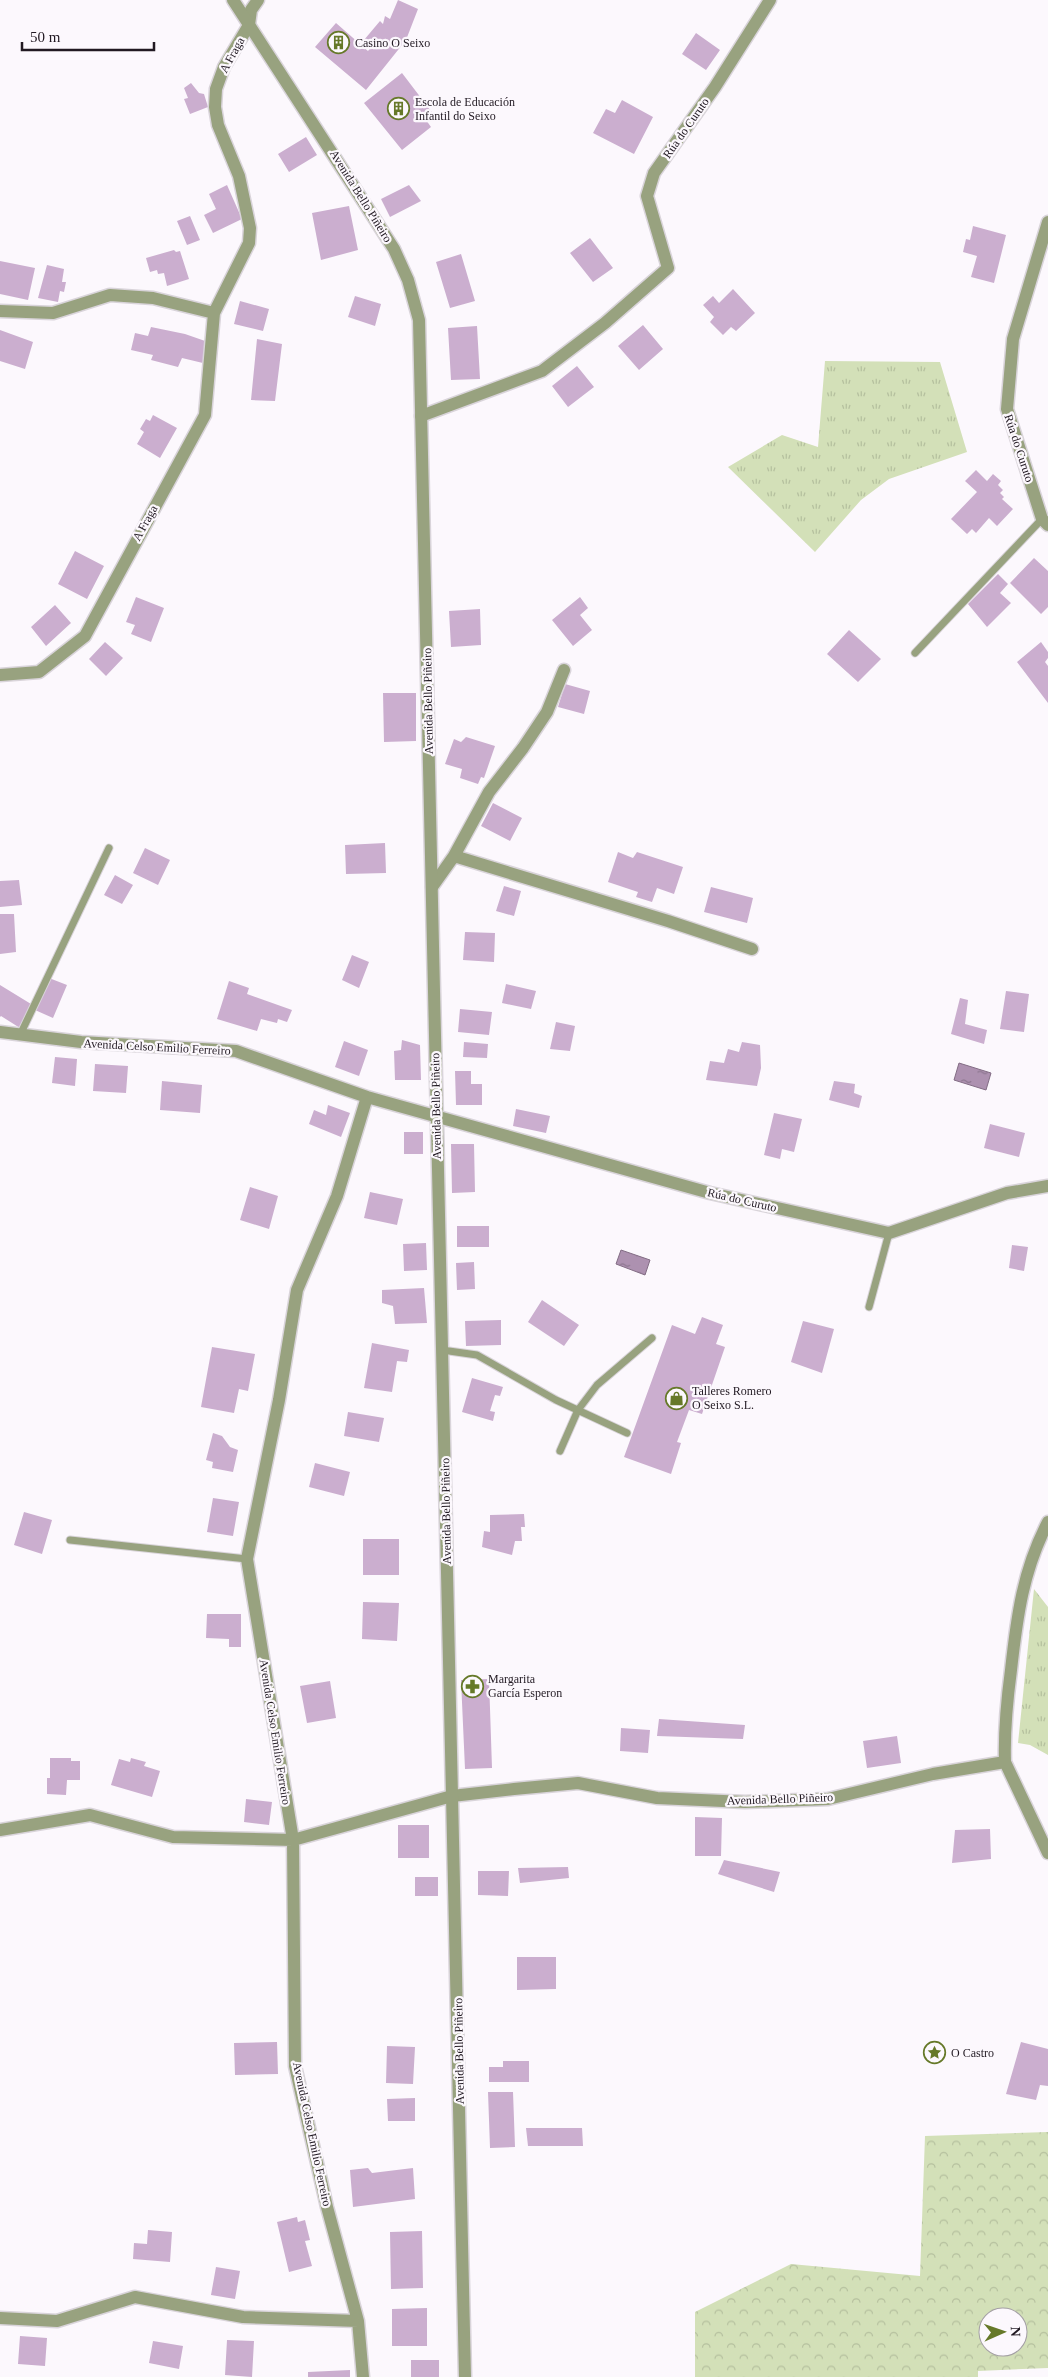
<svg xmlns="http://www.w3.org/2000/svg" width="1048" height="2377" font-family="'Times New Roman',serif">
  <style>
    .grass { fill: url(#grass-tufts) }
    .forest { fill: url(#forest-crowns); fill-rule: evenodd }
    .water { fill: url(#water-ripples); stroke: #836d85 }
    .building { fill: #cbaecf }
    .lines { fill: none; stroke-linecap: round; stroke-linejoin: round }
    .service-casing { stroke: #d9d4da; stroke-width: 9 }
    .minor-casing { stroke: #d9d4da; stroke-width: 15 }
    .tertiary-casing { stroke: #d9d4da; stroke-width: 15 }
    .service { stroke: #98a27f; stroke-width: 7 }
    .minor { stroke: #98a27f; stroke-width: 12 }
    .tertiary { stroke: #98a27f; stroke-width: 12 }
    .labels { text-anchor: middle; stroke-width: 4.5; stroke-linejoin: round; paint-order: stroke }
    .poi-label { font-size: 12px; fill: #211922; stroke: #fcf8fd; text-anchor: start }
    .street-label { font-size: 12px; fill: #211922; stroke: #fcf8fd }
  </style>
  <defs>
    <pattern id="grass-tufts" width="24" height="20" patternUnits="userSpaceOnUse" patternTransform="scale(1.25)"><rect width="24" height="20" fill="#d3e0b8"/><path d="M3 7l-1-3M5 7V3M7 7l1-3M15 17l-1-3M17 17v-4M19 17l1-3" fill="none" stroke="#b5c09e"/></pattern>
    <pattern id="forest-crowns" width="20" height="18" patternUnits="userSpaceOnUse" patternTransform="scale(1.25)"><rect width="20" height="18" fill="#d3e0b8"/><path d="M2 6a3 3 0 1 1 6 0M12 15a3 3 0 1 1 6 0" fill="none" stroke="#b5c09e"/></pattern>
    <pattern id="water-ripples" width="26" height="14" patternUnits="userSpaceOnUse" patternTransform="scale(1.25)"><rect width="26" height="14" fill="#ad91b0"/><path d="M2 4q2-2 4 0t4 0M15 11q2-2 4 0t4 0" fill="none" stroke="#8c768f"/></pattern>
  </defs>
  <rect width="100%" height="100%" fill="#fcf8fd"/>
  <path class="grass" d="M825,361L940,362L967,452L889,479L861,500L815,552L728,467L782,435L818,447Z
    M1034,1589L1048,1607V1755L1030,1745L1018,1743Z"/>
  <path class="forest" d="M1048,2132V2368L978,2371V2377H695V2312L791,2264L920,2276L925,2136ZM988,2317H1018V2347H988Z"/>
  <path class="water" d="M959,1063L991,1073L986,1090L954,1080Z
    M621,1250L650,1260L645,1275L616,1264Z"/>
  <path class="building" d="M398,0L418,9L406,40L366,90L315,47L336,23L368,51L372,46L364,40L380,21L383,24L385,16L390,19Z
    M696,33L720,50L706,70L682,54Z
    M402,73L434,115L426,120L431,127L402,150L364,103Z
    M191,83L199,93L204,94L208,107L190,114L184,99L188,98L184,88Z
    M622,100L653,117L634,154L593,133L606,109L615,113Z
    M306,137L317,155L289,172L278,154Z
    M227,185L242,219L213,233L204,215L216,209L209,194Z
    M409,185L421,201L390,217L381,199Z
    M349,206L358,250L321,260L312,213Z
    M190,216L200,240L187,245L177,221Z
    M973,226L1006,235L994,283L971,277L977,256L963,252L966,239L970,240Z
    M590,238L613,268L593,282L570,253Z
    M174,250L176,252L180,251L189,279L167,286L164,273L158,274L157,270L150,272L146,258Z
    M461,254L475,301L450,308L436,262Z
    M0,261L35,268L28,300L0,294Z
    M47,265L64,269L62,282H66L64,292L60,291L58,302L38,298Z
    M733,289L755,313L736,331L731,327L723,335L710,322L714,317L703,305L713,296L719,303Z
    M355,296L381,304L375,326L348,317Z
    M240,301L269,309L263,331L234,324Z
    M643,325L663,349L639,370L618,346Z
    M477,326L480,379L451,380L448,328Z
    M151,327L185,334L208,342L207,364L182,358L178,367L151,360L153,355L131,350L135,333L148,336Z
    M0,330L33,342L25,369L0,361Z
    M257,339L282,344L275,401L251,400Z
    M577,366L594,387L568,407L552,386Z
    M153,415L177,428L160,458L137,444L144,432L140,429L146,419L150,421Z
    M976,470L987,481L993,474L1001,481L998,485L1003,490L1000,493L1004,497L1002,499L1013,509L997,526L989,518L976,533L972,529L967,534L951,519L977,492L965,481Z
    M75,551L104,566L87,599L58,584Z
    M1034,558L1048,571V607L1041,614L1010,583Z
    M998,574L1008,584L1000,593L1011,603L987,627L968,604Z
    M136,597L164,608L151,642L131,634L135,625L126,622Z
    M580,597L588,608L580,615L592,630L573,646L552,620Z
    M55,605L71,623L46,646L31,627Z
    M480,609L481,645L451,647L449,611Z
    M849,630L881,659L858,682L827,654Z
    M105,642L123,658L106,676L89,659Z
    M1041,642L1048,652V658L1045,662L1048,666V703L1017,662Z
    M565,684L590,691L584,714L558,707Z
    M383,693H416V741L384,742Z
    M466,737L495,746L484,778L481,777L478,784L460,778L462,769L445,764L454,739L461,742Z
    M493,803L522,818L510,841L481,826Z
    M385,843L386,873L346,874L345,845Z
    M145,848L170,860L158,885L133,873Z
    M618,852L633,858L637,852L683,867L674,894L657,888L652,902L636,897L638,892L608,882Z
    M115,875L133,885L122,904L104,895Z
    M19,880L22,905L0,907V881Z
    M504,886L521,891L514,916L496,911Z
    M711,887L753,898L747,923L704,912Z
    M0,914H14L16,952L0,954Z
    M465,932L495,933L494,962L463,960Z
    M352,955L369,962L359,988L342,980Z
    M49,978L67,985L53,1018L35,1010Z
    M229,981L249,988L247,994L292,1010L287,1022L278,1019L277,1023L261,1019L257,1031L217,1019Z
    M506,984L536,991L531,1009L502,1003Z
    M0,985L31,1004L20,1028L1,1016L0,1017Z
    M1006,991L1029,994L1024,1032L1000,1029Z
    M960,998L968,1000L965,1024L987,1030L984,1044L951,1034Z
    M460,1009L492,1012L489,1035L458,1032Z
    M556,1022L575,1026L570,1051L550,1049Z
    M402,1040L420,1045L421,1080H395L394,1051L401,1050Z
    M344,1041L368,1050L359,1076L335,1067Z
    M464,1042L488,1044L487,1058L463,1057Z
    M742,1042L760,1045L761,1068L757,1086L706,1080L710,1061L724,1063L728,1049L739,1052Z
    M55,1057L77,1059L75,1086L52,1083Z
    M95,1064L128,1066L126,1093L93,1091Z
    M455,1071H471V1084H482V1105H456Z
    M162,1081L202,1085L200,1113L160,1110Z
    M834,1081L855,1084L854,1093L862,1096L859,1108L829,1100Z
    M328,1105L350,1113L341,1137L309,1124L314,1110L326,1115Z
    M516,1109L550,1116L546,1133L513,1126Z
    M774,1113L802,1119L794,1152L782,1149L780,1159L764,1155Z
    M990,1124L1025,1133L1019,1157L984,1148Z
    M404,1132H423V1154H404Z
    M451,1144H474L475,1192L452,1193Z
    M250,1187L278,1196L269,1229L240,1220Z
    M370,1192L403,1199L397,1225L364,1218Z
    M457,1226H489V1247H457Z
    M426,1243L427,1270L404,1271L403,1244Z
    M1012,1245L1028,1247L1024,1271L1009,1268Z
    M474,1262L475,1289L457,1290L456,1263Z
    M424,1288L427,1323L395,1324L393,1306L382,1303V1290Z
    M542,1300L579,1325L564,1346L528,1322Z
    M702,1317L723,1325L716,1344L725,1347L702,1414L689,1410L677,1442L681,1443L671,1474L624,1457L672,1325L695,1334Z
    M501,1320V1345L466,1346L465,1321Z
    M803,1321L834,1329L822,1373L791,1362Z
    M372,1343L409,1350L407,1362L397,1361L392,1392L364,1388Z
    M212,1347L255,1354L248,1391L239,1389L234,1413L201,1407Z
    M472,1378L503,1387L500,1396L495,1395L490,1411L495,1412L493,1421L462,1412Z
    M348,1412L384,1418L379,1442L344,1436Z
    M213,1433L222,1436L230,1447L238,1450L233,1472L212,1468L213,1462L206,1460Z
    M315,1463L350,1472L344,1496L309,1487Z
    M213,1498L239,1502L233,1536L207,1532Z
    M24,1512L52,1520L42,1554L14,1545Z
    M524,1514L525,1527H521L522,1541H515L512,1555L482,1547L484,1531L490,1532V1515Z
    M363,1539H399V1575H363Z
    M363,1602L399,1603L397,1641L362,1639Z
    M207,1614H241V1647H229V1639L206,1638Z
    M489,1679L492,1768L465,1769L461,1680Z
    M330,1681L336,1718L307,1723L300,1686Z
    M659,1719L745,1725L743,1739L657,1736Z
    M621,1728L650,1730L648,1753L620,1751Z
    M897,1736L901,1763L867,1768L863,1741Z
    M50,1758H71V1761H80V1780H67L66,1795L47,1794V1778H50Z
    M131,1758L146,1762L144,1766L160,1771L152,1797L111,1785L119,1759L130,1762Z
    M246,1799L272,1802L269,1825L244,1822Z
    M695,1817L722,1818L721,1856H695Z
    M398,1825H429V1858H398Z
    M990,1829L991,1859L952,1863L955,1830Z
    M724,1860L780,1872L774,1892L718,1874Z
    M568,1867L569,1878L520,1883L518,1868Z
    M478,1871H509L508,1896L478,1895Z
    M415,1877H438V1896H415Z
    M517,1957H556V1989L517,1990Z
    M277,2042L278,2074L235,2075L234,2043Z
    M1021,2042L1048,2049V2086L1040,2085L1036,2100L1006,2094Z
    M387,2046L415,2047L413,2084L386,2083Z
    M503,2061H529V2082H489V2067H503Z
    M488,2092H513L515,2147L490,2148Z
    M415,2098V2121H388L387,2099Z
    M526,2128H582L583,2146H528Z
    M368,2168L372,2173L413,2168L415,2199L353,2207L350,2170Z
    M297,2217L298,2222L305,2220L310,2240L305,2241L312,2266L289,2272L277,2222Z
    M148,2230L172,2232L170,2262L133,2259L134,2243L147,2244Z
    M422,2231L423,2288L391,2289L390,2232Z
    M216,2267L240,2271L235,2299L211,2295Z
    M427,2308V2346H392V2309Z
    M20,2336L47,2338L45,2366L18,2364Z
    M227,2340L254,2341L252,2377L225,2375Z
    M153,2341L183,2346L179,2369L149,2363Z
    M411,2360H439V2377H411Z
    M350,2370V2377H308V2372Z"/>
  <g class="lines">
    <defs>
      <path id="service" d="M915,653L1042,519
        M20,1035L109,848
        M869,1307L889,1233
        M442,1350L477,1355L556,1400L627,1433
        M560,1451L578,1410L597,1385L652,1338
        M70,1540L247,1559"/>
      <path id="minor" d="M1048,222L1013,339L1007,409L1042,519L1048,525
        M0,311L53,313L110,295L153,298L214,313
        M421,416L542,371L605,323L668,268L647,196L654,173L715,87L770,0
        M0,675L39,672L85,636L205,415L214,313L249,243L250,228L239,176L218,125L215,107L216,89L224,67L249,25L251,10L258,0
        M454,856L489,792L523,748L547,712L564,670
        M432,887L454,856L668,921L752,949
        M0,1032L81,1042L236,1051L367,1097L710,1193L889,1233L1007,1193L1048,1186
        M1005,1762C1004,1731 1007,1700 1011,1670C1017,1616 1023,1570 1048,1522
        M0,1830L90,1815L173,1837L293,1840L452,1796L514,1789L578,1783L657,1798L745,1802L828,1799L933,1774L1005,1762L1048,1853
        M0,2318L57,2321L135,2297L243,2317L358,2321
        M363,2377L358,2321L327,2207L295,2066L293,1840L247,1559L279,1400L297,1290L337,1196L367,1097"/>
      <path id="tertiary" d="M233,0L394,249L408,280L419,320L465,2377"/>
    </defs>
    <use href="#service" class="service-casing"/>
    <use href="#minor" class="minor-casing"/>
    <use href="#tertiary" class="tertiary-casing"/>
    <use href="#service" class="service"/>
    <use href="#minor" class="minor"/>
    <use href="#tertiary" class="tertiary"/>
  </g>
  <defs>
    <symbol id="building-ring" viewBox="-11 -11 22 22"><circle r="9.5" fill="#fcf8fd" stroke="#667929" stroke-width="1.5"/><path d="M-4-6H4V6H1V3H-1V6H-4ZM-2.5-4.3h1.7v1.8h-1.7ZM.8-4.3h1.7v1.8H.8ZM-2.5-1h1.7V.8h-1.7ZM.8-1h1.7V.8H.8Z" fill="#667929"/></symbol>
    <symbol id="shop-ring" viewBox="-11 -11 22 22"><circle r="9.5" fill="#fcf8fd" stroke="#667929" stroke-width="1.5"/><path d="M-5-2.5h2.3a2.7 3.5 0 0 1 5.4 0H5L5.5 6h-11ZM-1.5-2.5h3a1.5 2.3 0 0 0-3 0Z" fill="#667929"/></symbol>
    <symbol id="pharmacy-ring" viewBox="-11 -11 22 22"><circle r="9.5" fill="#fcf8fd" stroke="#667929" stroke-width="1.5"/><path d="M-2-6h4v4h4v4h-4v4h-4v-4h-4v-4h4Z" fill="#667929"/></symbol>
    <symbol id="sight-ring" viewBox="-11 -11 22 22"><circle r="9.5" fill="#fcf8fd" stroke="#667929" stroke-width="1.5"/><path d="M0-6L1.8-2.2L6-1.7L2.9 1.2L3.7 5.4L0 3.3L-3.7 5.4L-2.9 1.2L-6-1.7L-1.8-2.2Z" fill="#667929"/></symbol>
  </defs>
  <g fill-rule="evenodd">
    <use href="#building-ring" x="326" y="30" width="25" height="25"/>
    <use href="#building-ring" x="386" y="96" width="25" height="25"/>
    <use href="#shop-ring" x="664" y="1386" width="25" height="25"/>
    <use href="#pharmacy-ring" x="460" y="1674" width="25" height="25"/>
    <use href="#sight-ring" x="922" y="2040" width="25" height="25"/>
  </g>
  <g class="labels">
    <g class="poi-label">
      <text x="355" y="47">Casino O Seixo</text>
      <text x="415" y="106">Escola de Educación<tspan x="415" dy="14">Infantil do Seixo</tspan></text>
      <text x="692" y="1395">Talleres Romero<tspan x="692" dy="14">O Seixo S.L.</tspan></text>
      <text x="488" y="1683">Margarita<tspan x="488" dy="14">García Esperon</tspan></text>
      <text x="951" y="2057">O Castro</text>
    </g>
    <g class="street-label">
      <text transform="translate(232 55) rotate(-61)" y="4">A Fraga</text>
      <text transform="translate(686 128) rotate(-55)" y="4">Rúa do Curuto</text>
      <text transform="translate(361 196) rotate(58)" y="4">Avenida Bello Piñeiro</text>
      <text transform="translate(1019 448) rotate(72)" y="4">Rúa do Curuto</text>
      <text transform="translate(145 523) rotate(-61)" y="4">A Fraga</text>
      <text transform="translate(428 701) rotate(-91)" y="4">Avenida Bello Piñeiro</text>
      <text transform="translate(157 1047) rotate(3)" y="4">Avenida Celso Emilio Ferreiro</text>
      <text transform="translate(436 1106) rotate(-91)" y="4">Avenida Bello Piñeiro</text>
      <text transform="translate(742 1200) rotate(13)" y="4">Rúa do Curuto</text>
      <text transform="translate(446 1511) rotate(-91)" y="4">Avenida Bello Piñeiro</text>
      <text transform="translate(275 1732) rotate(81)" y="4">Avenida Celso Emilio Ferreiro</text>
      <text transform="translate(780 1799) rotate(-2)" y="4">Avenida Bello Piñeiro</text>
      <text transform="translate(459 2051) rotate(-91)" y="4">Avenida Bello Piñeiro</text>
      <text transform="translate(312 2134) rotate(78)" y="4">Avenida Celso Emilio Ferreiro</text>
    </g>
  </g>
  <g transform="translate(1003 2332) rotate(88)"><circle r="24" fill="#fcf8fd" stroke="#a49fa5"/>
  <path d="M0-4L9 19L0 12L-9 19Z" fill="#667929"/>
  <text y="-8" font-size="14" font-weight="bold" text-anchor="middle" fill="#211922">N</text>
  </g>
  <path d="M22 42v8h132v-8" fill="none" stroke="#211922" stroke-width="2.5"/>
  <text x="30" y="42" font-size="15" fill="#211922" stroke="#fcf8fd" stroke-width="4" paint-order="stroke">50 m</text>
</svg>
